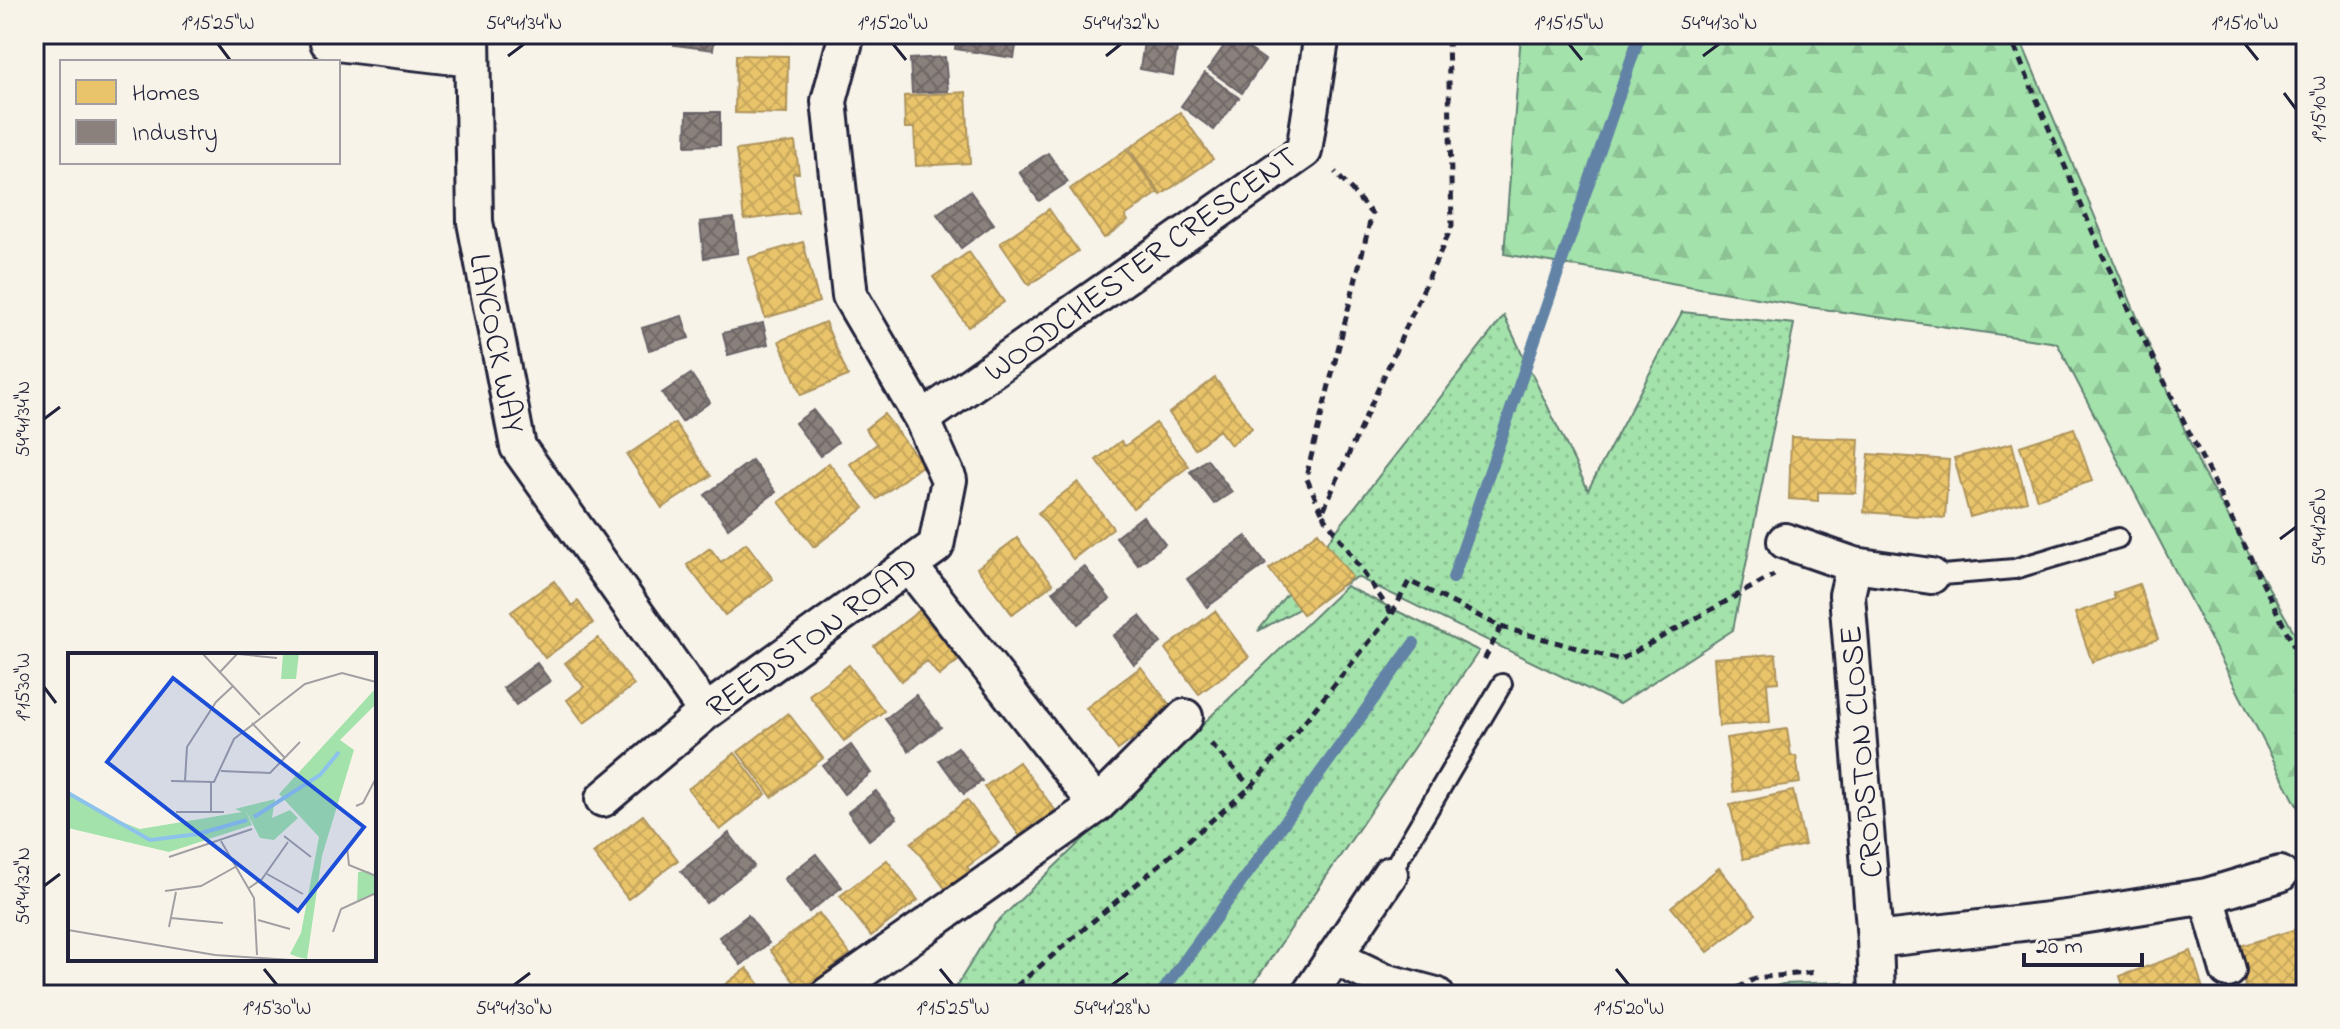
<svg xmlns="http://www.w3.org/2000/svg" width="2340" height="1029" font-family="'Indie Flower',sans-serif">
  <style>
    .grass { fill: url(#grass-dots); stroke: #628273; stroke-width: 2 }
    .forest { fill: url(#forest-firs); stroke: #628273; stroke-width: 2 }
    .green { fill: #a3e2ab; stroke: #628273; stroke-width: 2 }
    .homes { fill: url(#homes-cross-hatch); stroke: #ad935c; stroke-width: 2 }
    .industry { fill: url(#industry-cross-hatch); stroke: #6b6468; stroke-width: 2 }
    .lines { fill: none; stroke-linecap: round; stroke-linejoin: round }
    .stream { stroke: #6283a5; stroke-width: 12 }
    .lane-casing { stroke: #22223b; stroke-width: 24 }
    .street-casing { stroke: #22223b; stroke-width: 40 }
    .path { stroke: #22223b; stroke-width: 5; stroke-dasharray: 8 6; stroke-linecap: butt }
    .lane { stroke: #f7f3e8; stroke-width: 18 }
    .street { stroke: #f7f3e8; stroke-width: 34 }
    .ticks { fill: none; stroke: #22223b; stroke-width: 3 }
    .labels { text-anchor: middle; stroke-width: 8; stroke-linejoin: round; paint-order: stroke }
    .street-label { font-size: 32px; fill: #22223b; stroke: #f7f3e8 }
    .inset-river { fill: none; stroke: #8dc3eb; stroke-width: 4 }
    .inset-road { fill: none; stroke: #a29fa3; stroke-width: 2 }
    .view { fill: #1d4ed8; fill-opacity: 0.15; stroke: #1d4ed8; stroke-width: 4 }
    .inset-edge { fill: none; stroke: #22223b; stroke-width: 4 }
    .neatline { fill: none; stroke: #22223b; stroke-width: 3 }
    .ticks-label { font-size: 20px; text-anchor: middle; fill: #22223b }
  </style>
  <defs>
    <pattern id="grass-dots" width="8" height="8" patternUnits="userSpaceOnUse" patternTransform="scale(2)"><rect width="8" height="8" fill="#a3e2ab"/><path d="M2 2h.1M6 6h.1" fill="none" stroke="#8cc294" stroke-width="1.8" stroke-linecap="round"/></pattern>
    <pattern id="forest-firs" width="22" height="20" patternUnits="userSpaceOnUse" patternTransform="scale(2)"><rect width="22" height="20" fill="#a3e2ab"/><path d="M5 1l3.5 6h-7zM16 11l3.5 6h-7z" fill="#8cc294"/></pattern>
    <pattern id="homes-cross-hatch" width="8" height="8" patternUnits="userSpaceOnUse" patternTransform="scale(2)"><rect width="8" height="8" fill="#e9c46a"/><path d="M0 0l8 8M0 8l8-8" fill="none" stroke="#c8a85d"/></pattern>
    <pattern id="industry-cross-hatch" width="8" height="8" patternUnits="userSpaceOnUse" patternTransform="scale(2)"><rect width="8" height="8" fill="#8a817c"/><path d="M0 0l8 8M0 8l8-8" fill="none" stroke="#706967"/></pattern>
  </defs>
  <rect width="100%" height="100%" fill="#f7f3e8"/>
  <filter id="ink" filterUnits="userSpaceOnUse"><feTurbulence type="fractalNoise" baseFrequency=".0125" numOctaves="2"/><feDisplacementMap in="SourceGraphic" scale="16" xChannelSelector="R" yChannelSelector="G"/><feConvolveMatrix kernelMatrix="1 2 1 2 8 2 1 2 1" color-interpolation-filters="sRGB"/></filter>
  <g filter="url(#ink)">
    <path class="grass" d="M1682,312L1794,324L1733,630L1619,704L1357,577L1258,631L1504,316L1588,490Z
      M1346,586L1479,651L1246,995H951L995,924Z"/>
    <path class="forest" d="M1521,34H2018L2202,471L2306,653V823L2057,343L1809,307L1504,254Z"/>
    <path class="green" d="M1843,982L1842,995H1745L1783,984Z"/>
    <path class="homes" d="M735,34H787L786,42Z
      M1236,34H1299L1298,43Z
      M736,55L788,56L787,114L735,113Z
      M966,92L970,163L916,166L914,128H905L904,96Z
      M1180,112L1213,159L1161,195L1129,148Z
      M795,142L799,173H793L798,213L744,220L736,150Z
      M1127,149L1158,193L1125,216L1128,221L1104,238L1070,189Z
      M1049,209L1078,251L1029,285L1000,243Z
      M803,242L819,302L765,318L748,258Z
      M969,252L1004,302L968,327L933,277Z
      M825,322L848,376L801,395L779,341Z
      M1215,378L1252,428L1231,445L1219,430L1195,449L1169,413Z
      M884,414L923,465L877,499L850,464L877,444L865,429Z
      M675,423L711,476L662,508L627,455Z
      M1156,423L1189,466L1133,508L1096,460L1121,441L1125,446Z
      M2074,428L2092,481L2037,499L2020,446Z
      M1791,437L1859,439L1856,493L1818,492V501L1789,499Z
      M2012,443L2027,501L1970,517L1954,458Z
      M1869,454L1949,460L1945,518L1864,512Z
      M829,463L864,508L814,547L779,502Z
      M1078,482L1113,528L1073,559L1038,513Z
      M1318,532L1352,577L1303,614L1269,569Z
      M1017,538L1053,584L1012,614L977,568Z
      M746,543L773,579L725,615L687,565L710,548L721,562Z
      M554,581L572,606L578,601L593,623L545,658L511,612Z
      M2139,584L2158,639L2092,662L2075,613L2115,599L2113,593Z
      M920,610L959,660L939,676L927,661L901,681L874,646Z
      M1215,611L1249,657L1199,694L1165,649Z
      M598,638L634,685L584,723L567,700L584,687L565,663Z
      M1776,654L1778,682L1767,683L1770,722L1719,726L1714,658Z
      M849,665L884,711L844,741L809,695Z
      M1141,667L1178,716L1154,735L1149,727L1118,750L1086,708Z
      M788,713L823,758L772,797L738,752Z
      M1787,729L1791,756H1796L1800,783L1734,792L1726,738Z
      M735,753L766,794L720,830L688,789Z
      M1019,762L1055,810L1020,836L984,787Z
      M1793,791L1805,845L1743,859L1730,805Z
      M967,800L999,843L967,867L971,872L947,891L911,843Z
      M643,815L678,860L628,899L593,853Z
      M887,860L918,900L871,936L840,896Z
      M1719,868L1756,914L1708,952L1671,907Z
      M819,913L850,954L801,991L770,950Z
      M2306,926V995H2248L2234,948Z
      M2191,951L2205,995H2126L2120,976Z
      M747,968L768,995H711Z"/>
    <path class="industry" d="M675,34H715L713,50L674,45Z
      M957,34H1018L1014,58L955,49Z
      M1145,35L1178,41L1173,75L1140,69Z
      M1231,36L1265,60L1242,93L1208,69Z
      M945,57L948,91L912,93L910,59Z
      M1205,73L1239,98L1214,130L1181,106Z
      M687,112H720V145L686,146Z
      M1048,153L1068,182L1039,201L1019,172Z
      M970,191L994,224L961,248L937,214Z
      M734,218L738,253L704,258L700,222Z
      M682,316L689,338L649,350L642,328Z
      M763,323L768,344L728,355L723,333Z
      M691,374L710,402L682,422L662,393Z
      M813,410L838,442L820,456L795,423Z
      M1207,459L1232,492L1214,504L1190,472Z
      M752,460L776,492L728,528L705,495Z
      M1143,516L1165,544L1138,565L1116,537Z
      M1246,536L1266,564L1207,607L1187,579Z
      M1084,566L1110,599L1078,624L1053,591Z
      M1140,616L1161,643L1134,664L1113,636Z
      M537,663L550,681L516,705L503,688Z
      M916,695L941,727L909,751L885,719Z
      M851,745L871,773L844,794L823,766Z
      M958,747L982,781L964,794L939,760Z
      M876,791L897,818L869,840L848,812Z
      M729,833L754,866L706,903L681,871Z
      M816,854L842,887L809,912L784,879Z
      M748,915L769,943L741,965L719,937Z"/>
    <g class="lines">
      <path class="stream" d="M1453,578L1640,34
        M1160,995L1414,643"/>
      <defs>
        <path id="lane" d="M1931,576L2014,569L2118,538
          M1390,874L1502,684"/>
        <path id="street" d="M472,34L475,222L518,447L706,712
          M328,42L472,59
          M922,419L1304,151L1322,34
          M1785,541L1854,565L1931,576
          M909,565L1097,805
          M1854,565L1847,595L1875,940L1877,995
          M603,799L706,712L936,546L949,480L922,419L850,296L829,101L847,34
          M2207,896L2228,970
          M1875,940L2074,917L2207,896L2280,874
          M1334,957L1384,981L1436,995
          M828,995L1097,805L1185,717
          M1309,995L1390,874"/>
      </defs>
      <use href="#lane" class="lane-casing"/>
      <use href="#street" class="street-casing"/>
      <path class="path" d="M2009,34L2102,254L2306,671
        M1322,512L1306,477L1372,214L1335,172
        M1392,614L1409,581L1501,627L1484,660
        M1501,627L1620,660L1774,575
        M1211,744L1251,787
        M1006,995L1251,787L1392,614L1322,513L1452,226L1448,34
        M1725,995L1756,978L1817,972"/>
      <use href="#lane" class="lane"/>
      <use href="#street" class="street"/>
    </g>
  </g>
  <path class="ticks" d="M218,44L230,60M893,44L906,60M1569,44L1582,60M2245,44L2258,60M508,56L524,44M1106,56L1121,44M1703,56L1719,44M2284,93L2296,109M44,419L60,407M2280,539L2296,527M44,687L56,703M44,886L60,874M264,969L277,985M940,969L953,985M1616,969L1629,985M514,985L530,973M1112,985L1128,973"/>
  <g class="labels">
    <g class="street-label">
      <text transform="translate(1140 263) rotate(-36)" y="11">WOODCHESTER CRESCENT</text>
      <text transform="translate(498 343) rotate(79)" y="11">LAYCOCK WAY</text>
      <text transform="translate(811 636) rotate(-36)" y="11">REEDSTON ROAD</text>
      <text transform="translate(1860 752) rotate(-95)" y="11">CROPSTON CLOSE</text>
    </g>
  </g>
  <g transform="translate(68 653)">
    <rect width="308" height="308" fill="#f7f3e8"/>
    <path d="M215,0H231L228,26H213ZM0,138L35,162L72,176L174,159L167,156L207,146L204,165L222,157L230,165L206,187L192,185L178,158L184,172L101,199L0,175ZM300,218L308,223V240L289,248L290,219Z" fill="#a3e2ab"/>
    <path d="M308,35V51L272,87L286,97L254,203L239,306L230,304L222,301L233,280L251,184L211,141Z" fill="#a3e2ab"/>
    <path class="inset-river" d="M0,140L82,187L130,181L179,167M186,164L252,122L271,99"/>
    <path class="inset-road" d="M134,0L192,62M170,1L209,5M151,20L170,0M184,70L217,105M153,118L202,120L232,89M103,128L146,129L166,86L237,31L274,20L308,29M117,128L119,94L148,49L165,33M143,129V160M288,153L295,150L308,125M108,159H156M216,183L243,204M153,188L186,245L189,302M279,194L281,212L308,223M101,204L184,176M199,221L235,241M181,235L194,226L220,189M97,238L133,233L169,213M103,265L155,270M190,267L222,276M101,274L108,239M0,277L147,302L237,308M265,279L273,256L308,240"/>
    <path class="view" d="M105,25L296,174L230,258L39,109Z"/>
    <rect width="308" height="308" class="inset-edge"/>
  </g>
  <rect width="2340" height="1029" fill="none" stroke="#f7f3e8" stroke-width="88"/>
  <rect x="60" y="60" width="280" height="104" fill="#f7f3e8" stroke="#a29fa3" stroke-width="2"/>
  <rect x="76" y="80" width="40" height="24" fill="#e9c46a" stroke="#a29fa3" stroke-width="2"/>
  <text x="132" y="100" font-size="24" fill="#22223b">Homes</text>
  <rect x="76" y="120" width="40" height="24" fill="#8a817c" stroke="#a29fa3" stroke-width="2"/>
  <text x="132" y="140" font-size="24" fill="#22223b">Industry</text>
  <path d="M2024 953v12h118v-12" fill="none" stroke="#22223b" stroke-width="4"/>
  <text x="2036" y="953" font-size="24" fill="#22223b" stroke="#f7f3e8" stroke-width="6" paint-order="stroke">20 m</text>
  <rect x="44" y="44" width="2252" height="941" class="neatline"/>
  <g class="ticks-label">
    <text x="218" y="29">1°15'25"W</text>
    <text x="524" y="29">54°41'34"N</text>
    <text x="893" y="29">1°15'20"W</text>
    <text x="1121" y="29">54°41'32"N</text>
    <text x="1569" y="29">1°15'15"W</text>
    <text x="1719" y="29">54°41'30"N</text>
    <text x="2245" y="29">1°15'10"W</text>
    <text transform="translate(2318 109) rotate(-90)" y="7">1°15'10"W</text>
    <text transform="translate(22 419) rotate(-90)" y="7">54°41'34"N</text>
    <text transform="translate(2318 527) rotate(-90)" y="7">54°41'26"N</text>
    <text transform="translate(22 687) rotate(-90)" y="7">1°15'30"W</text>
    <text transform="translate(22 886) rotate(-90)" y="7">54°41'32"N</text>
    <text x="277" y="1014">1°15'30"W</text>
    <text x="514" y="1014">54°41'30"N</text>
    <text x="953" y="1014">1°15'25"W</text>
    <text x="1112" y="1014">54°41'28"N</text>
    <text x="1629" y="1014">1°15'20"W</text>
  </g>
</svg>
